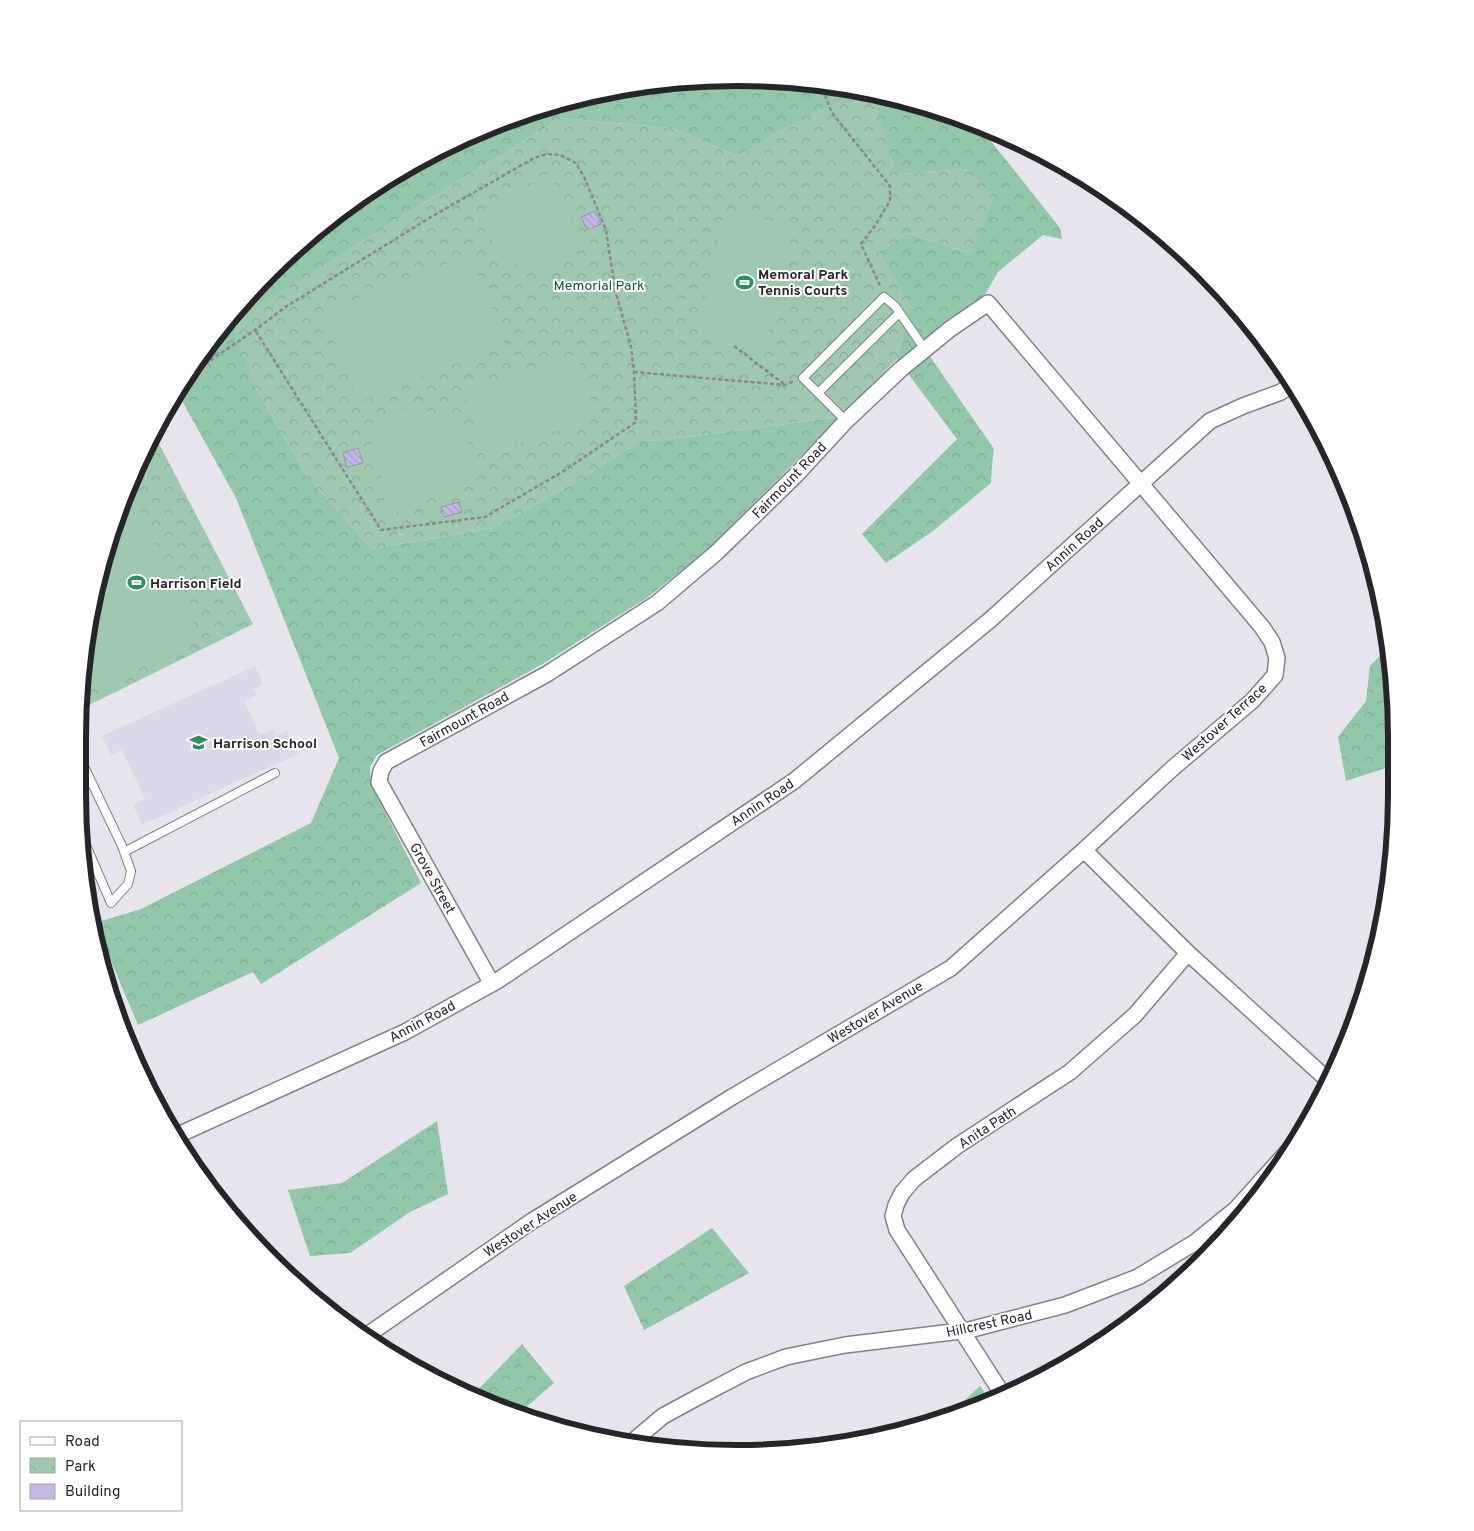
<svg xmlns="http://www.w3.org/2000/svg" width="1474" height="1531" font-family="Overpass,sans-serif">
  <style>
    .built { fill: #dcd8e9 }
    .forest { fill: url(#forest-crowns) }
    .park { fill: url(#park-crowns) }
    .pitch { fill: #9ec8b0 }
    .building { fill: url(#building-back-hatch); stroke: #9997a0 }
    .lines { fill: none; stroke-linecap: round; stroke-linejoin: round }
    .service-casing { stroke: #838189; stroke-width: 10 }
    .minor-casing { stroke: #838189; stroke-width: 18 }
    .path { stroke: #8a888f; stroke-width: 2.5; stroke-dasharray: 4 2.5; stroke-linecap: butt }
    .service { stroke: #fff; stroke-width: 8 }
    .minor { stroke: #fff; stroke-width: 15 }
    .labels { text-anchor: middle; stroke-width: 4; stroke-linejoin: round; paint-order: stroke }
    .poi-label { font-size: 14px; font-weight: bold; fill: #262529; stroke: #fff; text-anchor: start }
    .park-label { font-size: 14px; fill: #145438; stroke: #fff }
    .street-label { font-size: 14px; fill: #262529; stroke: #fff }
    .rim { fill: none; stroke: #262529; stroke-width: 6 }
  </style>
  <defs>
    <pattern id="forest-crowns" width="20" height="18" patternUnits="userSpaceOnUse" patternTransform="scale(1.25)"><rect width="20" height="18" fill="#92c7aa"/><path d="M2 6a3 3 0 1 1 6 0M12 15a3 3 0 1 1 6 0" fill="none" stroke="#7eab92"/></pattern>
    <pattern id="park-crowns" width="20" height="18" patternUnits="userSpaceOnUse" patternTransform="scale(1.25)"><rect width="20" height="18" fill="#9ec8b0"/><path d="M2 6a3 3 0 1 1 6 0M12 15a3 3 0 1 1 6 0" fill="none" stroke="#88ac97"/></pattern>
    <pattern id="building-back-hatch" width="6" height="6" patternUnits="userSpaceOnUse" patternTransform="scale(1.25)"><rect width="6" height="6" fill="#c4b7e8"/><path d="M-1 5l2 2M0 0l6 6M5-1l2 2" fill="none" stroke="#a89dc7"/></pattern>
  </defs>
  <rect width="100%" height="100%" fill="#e7e4ee"/>
  <path class="built" d="M255,666L263,684L253,689L256,695L244,701L260,735L273,729L276,736L287,731L298,754L142,825L133,805L145,799L122,750L111,755L102,736Z"/>
  <path class="forest" d="M694,79L823,83L949,112L979,126L1060,228L1062,239L1043,235L998,272L985,295L947,321L927,352L994,449L992,464L991,483L933,531L886,563L862,534L957,439L897,359L910,306L879,252L907,233L971,254L967,169L897,174L790,125L738,156L671,128L561,118L409,212L232,323L256,388L306,475L372,549L494,528L577,481L641,441L664,440L840,417L706,551L648,597L541,665L377,755L370,767L371,784L421,883L261,984L253,972L138,1025L95,923L141,909L311,823L339,758L236,498L177,392L241,302L335,214L445,146L566,100Z
    M1388,648L1395,694V765L1346,781L1338,737L1366,701L1370,666Z
    M437,1121L448,1194L410,1212L350,1253L310,1256L288,1190L342,1183Z
    M712,1228L749,1273L644,1330L624,1286Z
    M522,1344L554,1383L517,1415L473,1395Z
    M980,1386L990,1400L949,1415Z"/>
  <path class="park" d="M875,101L897,174L967,169L994,197L971,254L907,233L879,252L911,306L897,359L840,417L664,440L642,441L577,481L494,528L372,549L306,475L256,388L231,323L409,212L561,118L671,128L738,156L790,125L837,102Z
    M154,434L253,624L81,709L83,651L112,525Z"/>
  <path class="pitch" d="M550,173L583,242L578,251L554,267L527,270L496,252L483,213Z
    M725,210L792,226L763,353L696,338Z
    M470,255L505,344L358,402L322,312Z
    M576,354L597,418L484,455L463,392Z
    M421,408L457,425L472,449L475,478L470,486L406,505L391,515L383,505L386,492L367,428L390,409Z
    M129,488L201,640L90,691L82,675L83,651L112,525Z"/>
  <path class="building" d="M595,211L601,224L587,230L581,217Z
    M358,448L363,463L347,467L343,453Z
    M459,502L462,512L444,517L441,507Z"/>
  <g class="lines">
    <defs>
      <path id="service" d="M818,393L899,313
        M846,421L803,378L884,297L895,306L926,351
        M79,756L122,846L131,871L128,884L111,903L82,836
        M124,852L275,773"/>
      <path id="minor" d="M1084,850L1188,953L1330,1082
        M176,1136L405,1032L497,981L794,781L990,620L1210,421L1243,406L1281,392L1291,385
        M366,1336L532,1221L732,1097L951,968L1084,850L1174,767L1252,701L1269,682L1275,675L1277,658L1272,642L1262,627L988,303L950,329L901,369L846,421L797,474L716,553L657,603L547,674L386,762L381,771L379,782L492,984
        M1003,1395L897,1230L893,1216L896,1205L902,1193L914,1179L957,1146L1070,1072L1135,1015L1188,953
        M631,1443L663,1416L700,1396L746,1372L786,1357L845,1345L969,1330L1065,1305L1138,1277L1194,1243L1236,1209L1289,1150"/>
    </defs>
    <use href="#service" class="service-casing"/>
    <use href="#minor" class="minor-casing"/>
    <path class="path" d="M820,83L832,113L890,186V201L874,227L861,244L881,288
      M734,346L784,384
      M634,372L785,385L794,381
      M189,375L255,330L287,306L431,217L534,158L547,154L560,155L576,163L585,179L606,230L615,289L631,347L634,372L636,422L562,472L485,517L381,530L255,330"/>
    <use href="#service" class="service"/>
    <use href="#minor" class="minor"/>
  </g>
  <defs>
    <symbol id="stadium-bare" viewBox="-9 -9 18 18"><path d="M0-5a6.5 5 0 1 0 0 10a6.5 5 0 1 0 0-10ZM-3.5-1.8h7v3.6h-7Z" fill="#328d63" stroke="#fff" stroke-width="2.5" paint-order="stroke"/></symbol>
    <symbol id="school-bare" viewBox="-9 -9 18 18"><path d="M0-5L7-2L0 1L-7-2ZM-4 1L0 2.5L4 1V4Q0 6-4 4Z" fill="#328d63" stroke="#fff" stroke-width="2.5" paint-order="stroke"/></symbol>
  </defs>
  <g fill-rule="evenodd">
    <use href="#stadium-bare" x="732" y="270" width="25" height="25"/>
    <use href="#stadium-bare" x="124" y="570" width="25" height="25"/>
    <use href="#school-bare" x="186" y="730" width="25" height="25"/>
  </g>
  <g class="labels">
    <g class="poi-label">
      <text x="758" y="279">Memoral Park<tspan x="758" dy="16">Tennis Courts</tspan></text>
      <text x="150" y="588">Harrison Field</text>
      <text x="213" y="748">Harrison School</text>
    </g>
    <g class="park-label">
      <text x="599" y="290">Memorial Park</text>
    </g>
    <g class="street-label">
      <text transform="translate(789 480) rotate(-46)" y="5">Fairmount Road</text>
      <text transform="translate(1074 544) rotate(-42)" y="5">Annin Road</text>
      <text transform="translate(464 719) rotate(-29)" y="5">Fairmount Road</text>
      <text transform="translate(1224 722) rotate(-42)" y="5">Westover Terrace</text>
      <text transform="translate(762 802) rotate(-34)" y="5">Annin Road</text>
      <text transform="translate(433 878) rotate(61)" y="5">Grove Street</text>
      <text transform="translate(875 1012) rotate(-31)" y="5">Westover Avenue</text>
      <text transform="translate(422 1021) rotate(-28)" y="5">Annin Road</text>
      <text transform="translate(987 1127) rotate(-33)" y="5">Anita Path</text>
      <text transform="translate(530 1224) rotate(-33)" y="5">Westover Avenue</text>
      <text transform="translate(989 1323) rotate(-12)" y="5">Hillcrest Road</text>
    </g>
  </g>
  <path d="M0 0H1474V1531H0ZM737 86H737A651 651 0 0 1 1388 737V794A651 651 0 0 1 737 1445H737A651 651 0 0 1 86 794V737A651 651 0 0 1 737 86Z" fill="#fff" fill-rule="evenodd"/>
  <path class="rim" d="M737 86H737A651 651 0 0 1 1388 737V794A651 651 0 0 1 737 1445H737A651 651 0 0 1 86 794V737A651 651 0 0 1 737 86Z"/>
  <rect x="20" y="1421" width="162" height="90" fill="#ffffff" stroke="#a8a8a9"/>
  <rect x="30" y="1437" width="25" height="8" fill="#ffffff" stroke="#a8a8a9"/>
  <text x="65" y="1446" font-size="15" fill="#262529">Road</text>
  <rect x="30" y="1458" width="25" height="15" fill="url(#park-crowns)" stroke="#a8a8a9"/>
  <text x="65" y="1471" font-size="15" fill="#262529">Park</text>
  <rect x="30" y="1484" width="25" height="15" fill="#c4b7e8" stroke="#a8a8a9"/>
  <text x="65" y="1496" font-size="15" fill="#262529">Building</text>
</svg>
